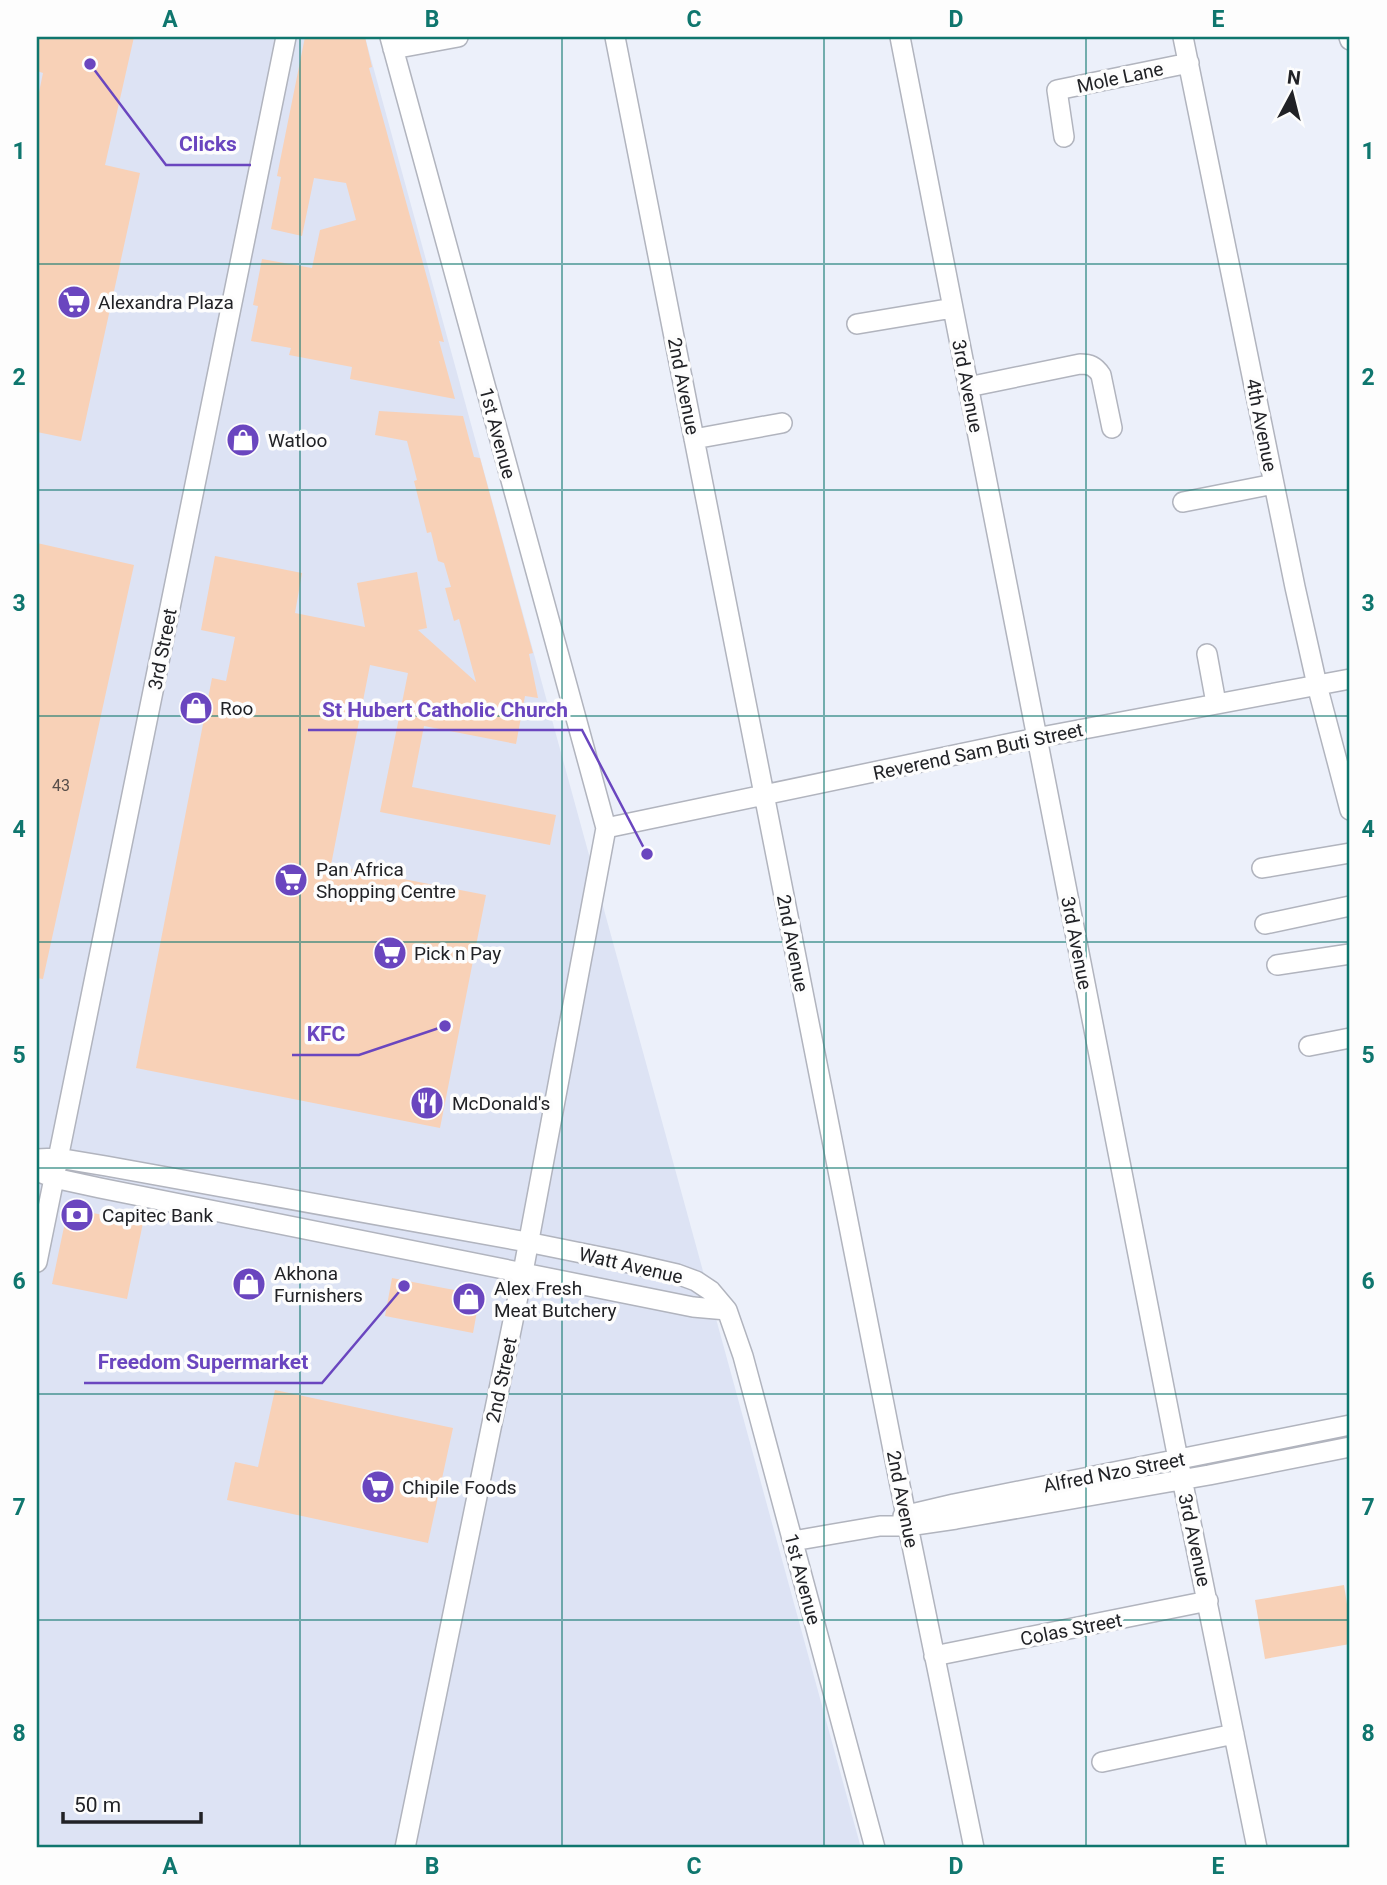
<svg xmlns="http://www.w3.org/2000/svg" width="1387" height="1885" font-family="Roboto,sans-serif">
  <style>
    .built { fill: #dde3f4 }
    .building { fill: #f8d1b7 }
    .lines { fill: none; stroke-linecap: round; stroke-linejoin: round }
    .minor-casing { stroke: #b1b4be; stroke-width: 22 }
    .minor { stroke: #fff; stroke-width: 19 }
    .grid { fill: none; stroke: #0f766e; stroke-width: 2; stroke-opacity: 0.55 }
    .labels { text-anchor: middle; stroke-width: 7; stroke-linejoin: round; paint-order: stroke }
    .number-label { font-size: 16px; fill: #574e4a }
    .street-label { font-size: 19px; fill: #212226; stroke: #fdfdfd }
    .poi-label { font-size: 19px; fill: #212226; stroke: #fdfdfd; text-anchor: start }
    .leader { fill: none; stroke: #6a46bf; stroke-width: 2.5 }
    .callout-dot { fill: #6a46bf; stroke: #fdfdfd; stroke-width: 2.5 }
    .callout-label { font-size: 21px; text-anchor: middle; font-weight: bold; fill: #6a46bf; stroke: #fdfdfd; stroke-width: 7; stroke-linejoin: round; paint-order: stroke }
    .neatline { fill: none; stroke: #0f766e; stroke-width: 2.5 }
    .grid-label { font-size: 23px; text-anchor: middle; font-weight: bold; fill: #0f766e }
  </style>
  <rect width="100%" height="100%" fill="#ecf0fa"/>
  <path class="built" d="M37,37H365L861,1848H37Z"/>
  <path class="building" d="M37,37H134L105,165L140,173L81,441L37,432V102L43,73L37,71Z
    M305,37H365L372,67L369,68L429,285L444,342L439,341L455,399L350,379L352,367L289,355L291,348L251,341L258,306L253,305L262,259L312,268L320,230L356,220L346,183L314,178L302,236L271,229L281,177L277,176Z
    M379,411L463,416L474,457L480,458L533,653L529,654L538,698L525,696L516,744L424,726L412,787L556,815L550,845L380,812L408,673L370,665L331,865L486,895L440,1128L136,1068L212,678L226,681L235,637L201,630L215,556L302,573L295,613L365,627L357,583L417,572L427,628L418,630L476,682L459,619L454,621L445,588L451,587L444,563L438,561L431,532L427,533L414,481L417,480L407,441L375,435Z
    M37,543L134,565L43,979L37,978Z
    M68,1208L143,1223L127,1299L52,1284Z
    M392,1278L480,1295L473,1333L385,1316Z
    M275,1390L453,1428L428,1543L227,1500L235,1462L258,1467Z
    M1344,1585L1350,1623V1644L1265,1659L1255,1600Z"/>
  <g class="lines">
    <defs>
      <path id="minor" d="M390,37L606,828L523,1272L405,1848
        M615,37L908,1526L974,1848
        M900,37L1178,1459L1257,1848
        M1183,37L1295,587L1317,685L1350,810
        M1349,37L1350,40
        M393,49L458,37
        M1064,137L1057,90L1189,63
        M857,324L953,308
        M968,387L1080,364C1090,364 1095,366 1101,375L1112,428
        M694,439L782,423
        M1183,502L1274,484
        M1207,654L1216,703
        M606,828L1036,738L1350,679
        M1262,868L1350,853
        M1265,924L1350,906
        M1277,965L1350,954
        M1309,1046L1350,1038
        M37,1159L58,1158L106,1166L527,1242L616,1260L677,1274L696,1281L711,1291L727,1310L743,1356L875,1848
        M37,1171L54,1178L100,1188L693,1307L727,1310
        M37,1262L286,37
        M903,1516L954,1504L1350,1425
        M793,1541L880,1526H908L956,1519L1209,1475L1350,1447
        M934,1656L1208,1601
        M1102,1762L1234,1734"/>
    </defs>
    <use href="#minor" class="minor-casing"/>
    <use href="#minor" class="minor"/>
  </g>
  <path class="grid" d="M300,37V1848M562,37V1848M824,37V1848M1086,37V1848M37,264H1350M37,490H1350M37,716H1350M37,942H1350M37,1168H1350M37,1394H1350M37,1620H1350"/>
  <defs>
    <symbol id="supermarket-disc" viewBox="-11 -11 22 22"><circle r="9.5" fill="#6a46bf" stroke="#fdfdfd"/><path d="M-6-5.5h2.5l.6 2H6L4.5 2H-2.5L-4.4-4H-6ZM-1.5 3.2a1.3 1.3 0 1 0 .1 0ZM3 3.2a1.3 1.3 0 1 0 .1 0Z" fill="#fff"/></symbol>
    <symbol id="shop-disc" viewBox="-11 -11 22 22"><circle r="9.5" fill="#6a46bf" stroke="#fdfdfd"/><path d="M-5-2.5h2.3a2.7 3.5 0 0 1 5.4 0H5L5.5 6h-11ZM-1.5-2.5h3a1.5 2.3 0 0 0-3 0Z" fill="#fff"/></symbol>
    <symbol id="restaurant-disc" viewBox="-11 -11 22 22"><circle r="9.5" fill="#6a46bf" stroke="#fdfdfd"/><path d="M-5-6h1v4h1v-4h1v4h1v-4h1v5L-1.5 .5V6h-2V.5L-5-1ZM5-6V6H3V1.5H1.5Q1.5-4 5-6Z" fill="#fff"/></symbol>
    <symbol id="bank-disc" viewBox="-11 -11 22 22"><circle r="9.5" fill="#6a46bf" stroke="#fdfdfd"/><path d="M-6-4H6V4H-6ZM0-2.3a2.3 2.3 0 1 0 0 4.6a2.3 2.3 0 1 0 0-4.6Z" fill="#fff"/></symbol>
  </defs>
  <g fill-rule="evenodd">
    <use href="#supermarket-disc" x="55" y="283" width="38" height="38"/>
    <use href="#shop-disc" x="224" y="421" width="38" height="38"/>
    <use href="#shop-disc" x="177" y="689" width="38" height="38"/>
    <use href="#supermarket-disc" x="272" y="861" width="38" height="38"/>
    <use href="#supermarket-disc" x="371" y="934" width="38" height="38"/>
    <use href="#restaurant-disc" x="408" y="1084" width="38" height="38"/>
    <use href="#bank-disc" x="58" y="1196" width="38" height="38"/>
    <use href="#shop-disc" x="230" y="1265" width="38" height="38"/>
    <use href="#shop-disc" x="450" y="1280" width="38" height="38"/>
    <use href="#supermarket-disc" x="359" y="1468" width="38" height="38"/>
  </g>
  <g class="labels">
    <g class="number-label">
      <text x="61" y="791">43</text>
    </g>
    <g class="street-label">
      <text transform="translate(1120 77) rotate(-12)" y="7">Mole Lane</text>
      <text transform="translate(684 386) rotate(79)" y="7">2nd Avenue</text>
      <text transform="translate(968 386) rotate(79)" y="7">3rd Avenue</text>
      <text transform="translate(1262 425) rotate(79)" y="7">4th Avenue</text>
      <text transform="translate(498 433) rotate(75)" y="7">1st Avenue</text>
      <text transform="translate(162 649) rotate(-79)" y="7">3rd Street</text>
      <text transform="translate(978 751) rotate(-12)" y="7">Reverend Sam Buti Street</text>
      <text transform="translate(793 943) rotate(79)" y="7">2nd Avenue</text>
      <text transform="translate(1077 943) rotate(79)" y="7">3rd Avenue</text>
      <text transform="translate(631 1265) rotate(13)" y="7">Watt Avenue</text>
      <text transform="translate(501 1380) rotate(-78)" y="7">2nd Street</text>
      <text transform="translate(1114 1472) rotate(-11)" y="7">Alfred Nzo Street</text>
      <text transform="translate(903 1499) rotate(79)" y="7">2nd Avenue</text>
      <text transform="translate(1195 1540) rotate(78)" y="7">3rd Avenue</text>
      <text transform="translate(803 1579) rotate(75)" y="7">1st Avenue</text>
      <text transform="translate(1071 1629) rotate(-11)" y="7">Colas Street</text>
    </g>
    <g class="poi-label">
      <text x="98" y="309">Alexandra Plaza</text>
      <text x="268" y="447">Watloo</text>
      <text x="220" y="715">Roo</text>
      <text x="316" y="876">Pan Africa<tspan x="316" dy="22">Shopping Centre</tspan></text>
      <text x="414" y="960">Pick n Pay</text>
      <text x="452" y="1110">McDonald's</text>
      <text x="102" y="1222">Capitec Bank</text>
      <text x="274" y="1280">Akhona<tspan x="274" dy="22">Furnishers</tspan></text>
      <text x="494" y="1295">Alex Fresh<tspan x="494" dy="22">Meat Butchery</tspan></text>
      <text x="402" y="1494">Chipile Foods</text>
    </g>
  </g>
  <path class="leader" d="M90 64L166 165H251M647 854L582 730H308M445 1026L359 1055H292M404 1286L322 1383H84"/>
  <g class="callout-dot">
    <circle cx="90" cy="64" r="7"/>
    <circle cx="647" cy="854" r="7"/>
    <circle cx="445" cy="1026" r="7"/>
    <circle cx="404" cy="1286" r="7"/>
  </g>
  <g class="callout-label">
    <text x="208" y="151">Clicks</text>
    <text x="445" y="717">St Hubert Catholic Church</text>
    <text x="326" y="1041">KFC</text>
    <text x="203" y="1369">Freedom Supermarket</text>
  </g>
  <rect width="1387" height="1885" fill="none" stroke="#fdfdfd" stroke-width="77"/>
  <g transform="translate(1292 94) rotate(7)" stroke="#fdfdfd" stroke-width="5" paint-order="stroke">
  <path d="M0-5L12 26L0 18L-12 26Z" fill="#212226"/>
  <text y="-10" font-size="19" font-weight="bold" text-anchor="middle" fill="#212226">N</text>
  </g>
  <path d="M63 1812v10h138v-10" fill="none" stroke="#212226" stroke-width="3.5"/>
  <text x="74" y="1812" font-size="21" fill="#212226" stroke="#fdfdfd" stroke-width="5" paint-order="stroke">50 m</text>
  <rect x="38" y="38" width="1310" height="1808" class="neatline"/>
  <g class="grid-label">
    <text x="170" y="27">A</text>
    <text x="432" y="27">B</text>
    <text x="694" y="27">C</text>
    <text x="956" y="27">D</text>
    <text x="1218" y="27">E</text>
    <text x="19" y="159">1</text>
    <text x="1368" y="159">1</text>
    <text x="19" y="385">2</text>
    <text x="1368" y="385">2</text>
    <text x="19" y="611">3</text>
    <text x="1368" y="611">3</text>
    <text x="19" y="837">4</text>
    <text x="1368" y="837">4</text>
    <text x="19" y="1063">5</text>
    <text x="1368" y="1063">5</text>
    <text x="19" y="1289">6</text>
    <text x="1368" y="1289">6</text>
    <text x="19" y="1515">7</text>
    <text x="1368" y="1515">7</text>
    <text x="19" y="1741">8</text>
    <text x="1368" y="1741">8</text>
    <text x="170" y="1874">A</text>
    <text x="432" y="1874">B</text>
    <text x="694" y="1874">C</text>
    <text x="956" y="1874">D</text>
    <text x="1218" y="1874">E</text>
  </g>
</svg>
